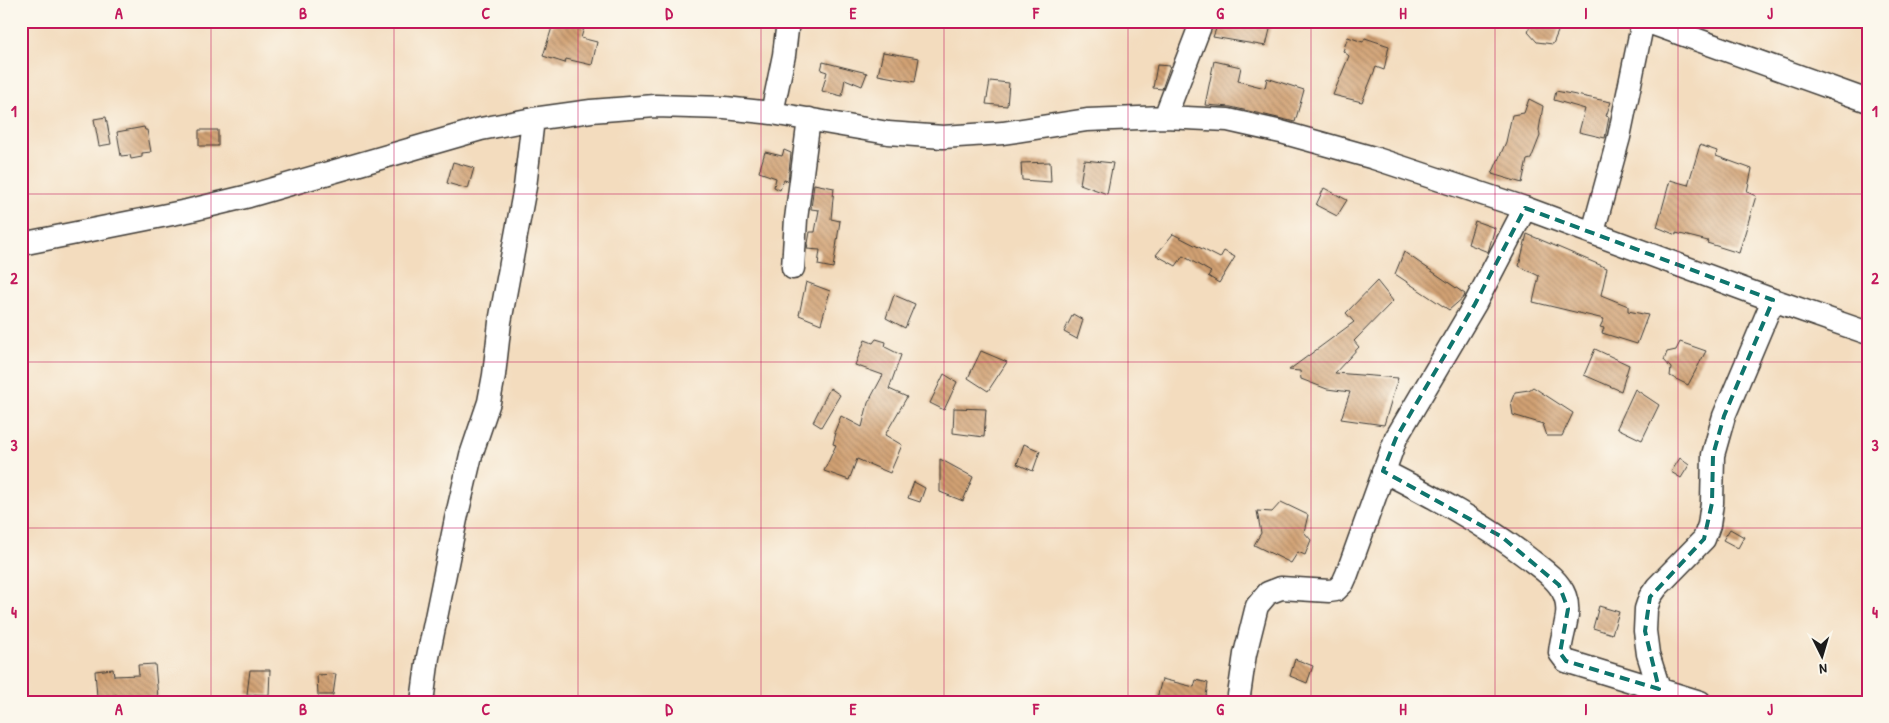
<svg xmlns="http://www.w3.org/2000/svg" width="1889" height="723" font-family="'Patrick Hand',sans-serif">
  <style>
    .building { fill: url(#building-back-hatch) }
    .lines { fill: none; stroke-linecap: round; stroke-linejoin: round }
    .minor-casing { stroke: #3c3934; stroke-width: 25 }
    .minor { stroke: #fff; stroke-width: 22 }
    .marked { fill: none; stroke: #0f766e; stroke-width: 4; stroke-dasharray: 10 6; stroke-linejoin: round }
    .grid { fill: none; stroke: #c2185b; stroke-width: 1; stroke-opacity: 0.55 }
    .neatline { fill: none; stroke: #c2185b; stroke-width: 2 }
    .grid-label { font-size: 16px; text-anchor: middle; font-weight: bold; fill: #c2185b }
  </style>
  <defs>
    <pattern id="building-back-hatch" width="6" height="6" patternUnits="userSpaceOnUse" patternTransform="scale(1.25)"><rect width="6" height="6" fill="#d1a173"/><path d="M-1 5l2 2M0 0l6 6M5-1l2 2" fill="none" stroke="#a9825e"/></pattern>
  </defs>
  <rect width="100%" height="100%" fill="#fbf7ec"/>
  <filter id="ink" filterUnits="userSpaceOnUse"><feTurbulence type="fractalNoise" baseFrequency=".02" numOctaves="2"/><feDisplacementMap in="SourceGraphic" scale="10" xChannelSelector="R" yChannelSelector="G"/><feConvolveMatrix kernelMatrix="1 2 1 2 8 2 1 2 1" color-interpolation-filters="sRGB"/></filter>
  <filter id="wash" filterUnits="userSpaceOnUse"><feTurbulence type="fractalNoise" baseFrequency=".0096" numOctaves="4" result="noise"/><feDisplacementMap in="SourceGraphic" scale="20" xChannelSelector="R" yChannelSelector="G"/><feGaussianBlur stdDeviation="1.12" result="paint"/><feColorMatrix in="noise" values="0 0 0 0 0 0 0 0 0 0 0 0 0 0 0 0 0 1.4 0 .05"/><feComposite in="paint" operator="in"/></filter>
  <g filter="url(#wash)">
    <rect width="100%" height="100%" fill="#f3dcbe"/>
    <g id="blocks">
      <path class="building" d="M554,21H586L581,38L597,42L592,65L566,59L565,63L543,56Z
        M1219,21H1272L1266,46L1213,37Z
        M1531,21H1555L1561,24L1553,44L1537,42L1528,32Z
        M1348,37L1363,42L1365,38L1389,46L1384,70L1376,67L1362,102L1333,95L1349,56L1343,51Z
        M883,52L919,58L915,82L878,75Z
        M1214,61L1241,67L1238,81L1265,88L1267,78L1304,90L1295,122L1231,107L1205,105Z
        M823,62L867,73L862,86L845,79L842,96L822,91L827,72L821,70Z
        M1157,65L1170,66L1162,89L1153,88Z
        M990,81L1009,83L1007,106L986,104Z
        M1556,91L1611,102L1606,116L1609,117L1605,138L1579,132L1585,109L1554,100Z
        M1529,99L1543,106L1539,130L1540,136L1531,159L1527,160L1522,183L1492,174L1506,142L1512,115L1524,113Z
        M106,117L111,144L99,146L94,119Z
        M144,127L145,130H147L151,152L142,153V157L131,159L130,155L121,156L117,132Z
        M199,130H218V146H199Z
        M1700,145L1717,151L1716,156L1752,169L1747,192L1756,196L1739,253L1707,243L1708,241L1676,233V235L1657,227L1670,180L1688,185Z
        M784,150L791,153L788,181L784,180L780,190L774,187L776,178L759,172L765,152L782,156Z
        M1084,160L1113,163L1107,194L1080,184Z
        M453,162L474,168L468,189L447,183Z
        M1050,162L1051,182L1022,180L1021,163Z
        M814,184L834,188L831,219L840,221L833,268L818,265L820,250L807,249L810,232H815L819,210L811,209Z
        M1324,188L1347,200L1337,216L1316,205Z
        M1475,221L1495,228L1488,252L1468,244Z
        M1173,234L1220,258L1224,251L1235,257L1219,283L1208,276L1211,272L1183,256L1176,266L1156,255Z
        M1527,234L1607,268L1601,295L1628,306V311L1648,315L1637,344L1602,333L1604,328L1600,327L1604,319L1533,302L1539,276L1519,266Z
        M1404,252L1465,294L1464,297L1449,310L1395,274Z
        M1377,281L1393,301L1354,341L1359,347L1335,373L1398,378L1384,425L1341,419L1350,392L1327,389L1301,379L1300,371L1289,370L1354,322L1346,313Z
        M806,282L830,291L821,324L799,315Z
        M894,295L915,304L905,328L886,318Z
        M1073,314L1083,320L1077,339L1064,332Z
        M876,339L886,342L885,347L901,355L889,389L907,397L885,435L902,445L890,473L857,459L849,480L824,471L836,445L833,444L836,433H834L841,416L862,427L868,403L883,375L855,365L865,340L873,343Z
        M1680,342L1706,351L1688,385L1670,376L1671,368L1664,360L1667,352L1676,350Z
        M1595,349L1629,365L1621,391L1584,375Z
        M981,351L1007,362L988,391L968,378Z
        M944,374L957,382L944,410L930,403Z
        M1533,387L1573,413L1562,436H1547L1543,424L1513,415L1511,402L1515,392L1529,390Z
        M830,388L840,395L821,427L813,422Z
        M1635,389L1659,405L1642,440L1617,428Z
        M954,408L986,409L984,437L953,433Z
        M1024,444L1040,451L1033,471L1017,464Z
        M1680,458L1689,465L1681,478L1671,472Z
        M940,459L973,477L963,501L940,492Z
        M914,482L925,488L920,502L908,498Z
        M1281,502L1308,515L1304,532L1311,540L1305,555L1298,552L1291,563L1254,545L1261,533L1257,511L1272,512Z
        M1730,529L1744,537L1738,548L1723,540Z
        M1599,606L1619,612L1612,634L1593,628Z
        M1295,659L1313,666L1307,683L1290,676Z
        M155,664L158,698L118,699L117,695L97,697L95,671L113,669L114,676L139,675L138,665Z
        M250,670H270L269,695L247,694Z
        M336,674L333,695H318L317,675Z
        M1162,679L1194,687L1196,680L1208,683L1205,702H1156Z"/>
    </g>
  </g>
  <g filter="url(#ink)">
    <use href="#blocks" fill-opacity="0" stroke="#3c3934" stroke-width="1"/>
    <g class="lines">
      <defs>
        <path id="minor" d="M1645,21L1868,101
          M772,113L784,55L788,21
          M1165,117L1202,21
          M1593,232L1619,137L1643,21
          M21,244L187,211L249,196L481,129L533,119L591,111L655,106L725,108L772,113L888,133L943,137L1003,133L1087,120L1165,117L1228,120L1281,132L1374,158L1525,208L1773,300L1868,333
          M793,268L796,219L809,119
          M1383,471C1434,497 1483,523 1528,558C1541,568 1559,580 1565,596C1572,615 1561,634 1560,653L1566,661L1700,702
          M1659,689L1648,654L1645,631L1646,609L1650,597L1657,587L1704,539L1709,525L1712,503L1713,455L1724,416L1773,300
          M422,702L428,657L456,519L471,455L489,402L494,375L500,322L525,187L533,119
          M1238,702L1245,654L1257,606L1268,593L1281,588L1329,591L1336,590L1343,583L1347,574L1396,438L1475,304L1525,208"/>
      </defs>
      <use href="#minor" class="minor-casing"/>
      <use href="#minor" class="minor"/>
    </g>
  </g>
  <path class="marked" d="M1525,208L1773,300L1724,416L1713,455L1712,503L1704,539L1650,597L1645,631L1659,689L1566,661L1560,653L1568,609L1559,585L1502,537L1383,471L1396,438L1475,304Z"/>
  <path class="grid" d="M211,21V702M394,21V702M578,21V702M761,21V702M944,21V702M1128,21V702M1311,21V702M1495,21V702M1678,21V702M21,194H1868M21,362H1868M21,528H1868"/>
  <rect width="1889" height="723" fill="none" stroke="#fbf7ec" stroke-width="55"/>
  <g transform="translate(1822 656) rotate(175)" stroke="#fbf7ec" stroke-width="4" paint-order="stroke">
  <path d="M0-4L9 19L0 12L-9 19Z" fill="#1c1c1c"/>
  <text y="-8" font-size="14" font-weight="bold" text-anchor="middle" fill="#1c1c1c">N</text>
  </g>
  <rect x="28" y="28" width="1834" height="668" class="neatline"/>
  <g class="grid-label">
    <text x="119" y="19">A</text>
    <text x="303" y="19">B</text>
    <text x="486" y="19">C</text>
    <text x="669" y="19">D</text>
    <text x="853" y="19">E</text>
    <text x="1036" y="19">F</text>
    <text x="1220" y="19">G</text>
    <text x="1403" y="19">H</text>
    <text x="1586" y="19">I</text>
    <text x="1770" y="19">J</text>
    <text x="14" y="117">1</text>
    <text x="1875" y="117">1</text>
    <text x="14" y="284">2</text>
    <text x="1875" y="284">2</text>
    <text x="14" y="451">3</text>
    <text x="1875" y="451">3</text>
    <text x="14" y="618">4</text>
    <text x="1875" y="618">4</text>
    <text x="119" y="715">A</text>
    <text x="303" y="715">B</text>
    <text x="486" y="715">C</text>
    <text x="669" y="715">D</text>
    <text x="853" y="715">E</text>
    <text x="1036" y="715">F</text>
    <text x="1220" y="715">G</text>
    <text x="1403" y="715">H</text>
    <text x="1586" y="715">I</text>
    <text x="1770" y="715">J</text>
  </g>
</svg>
